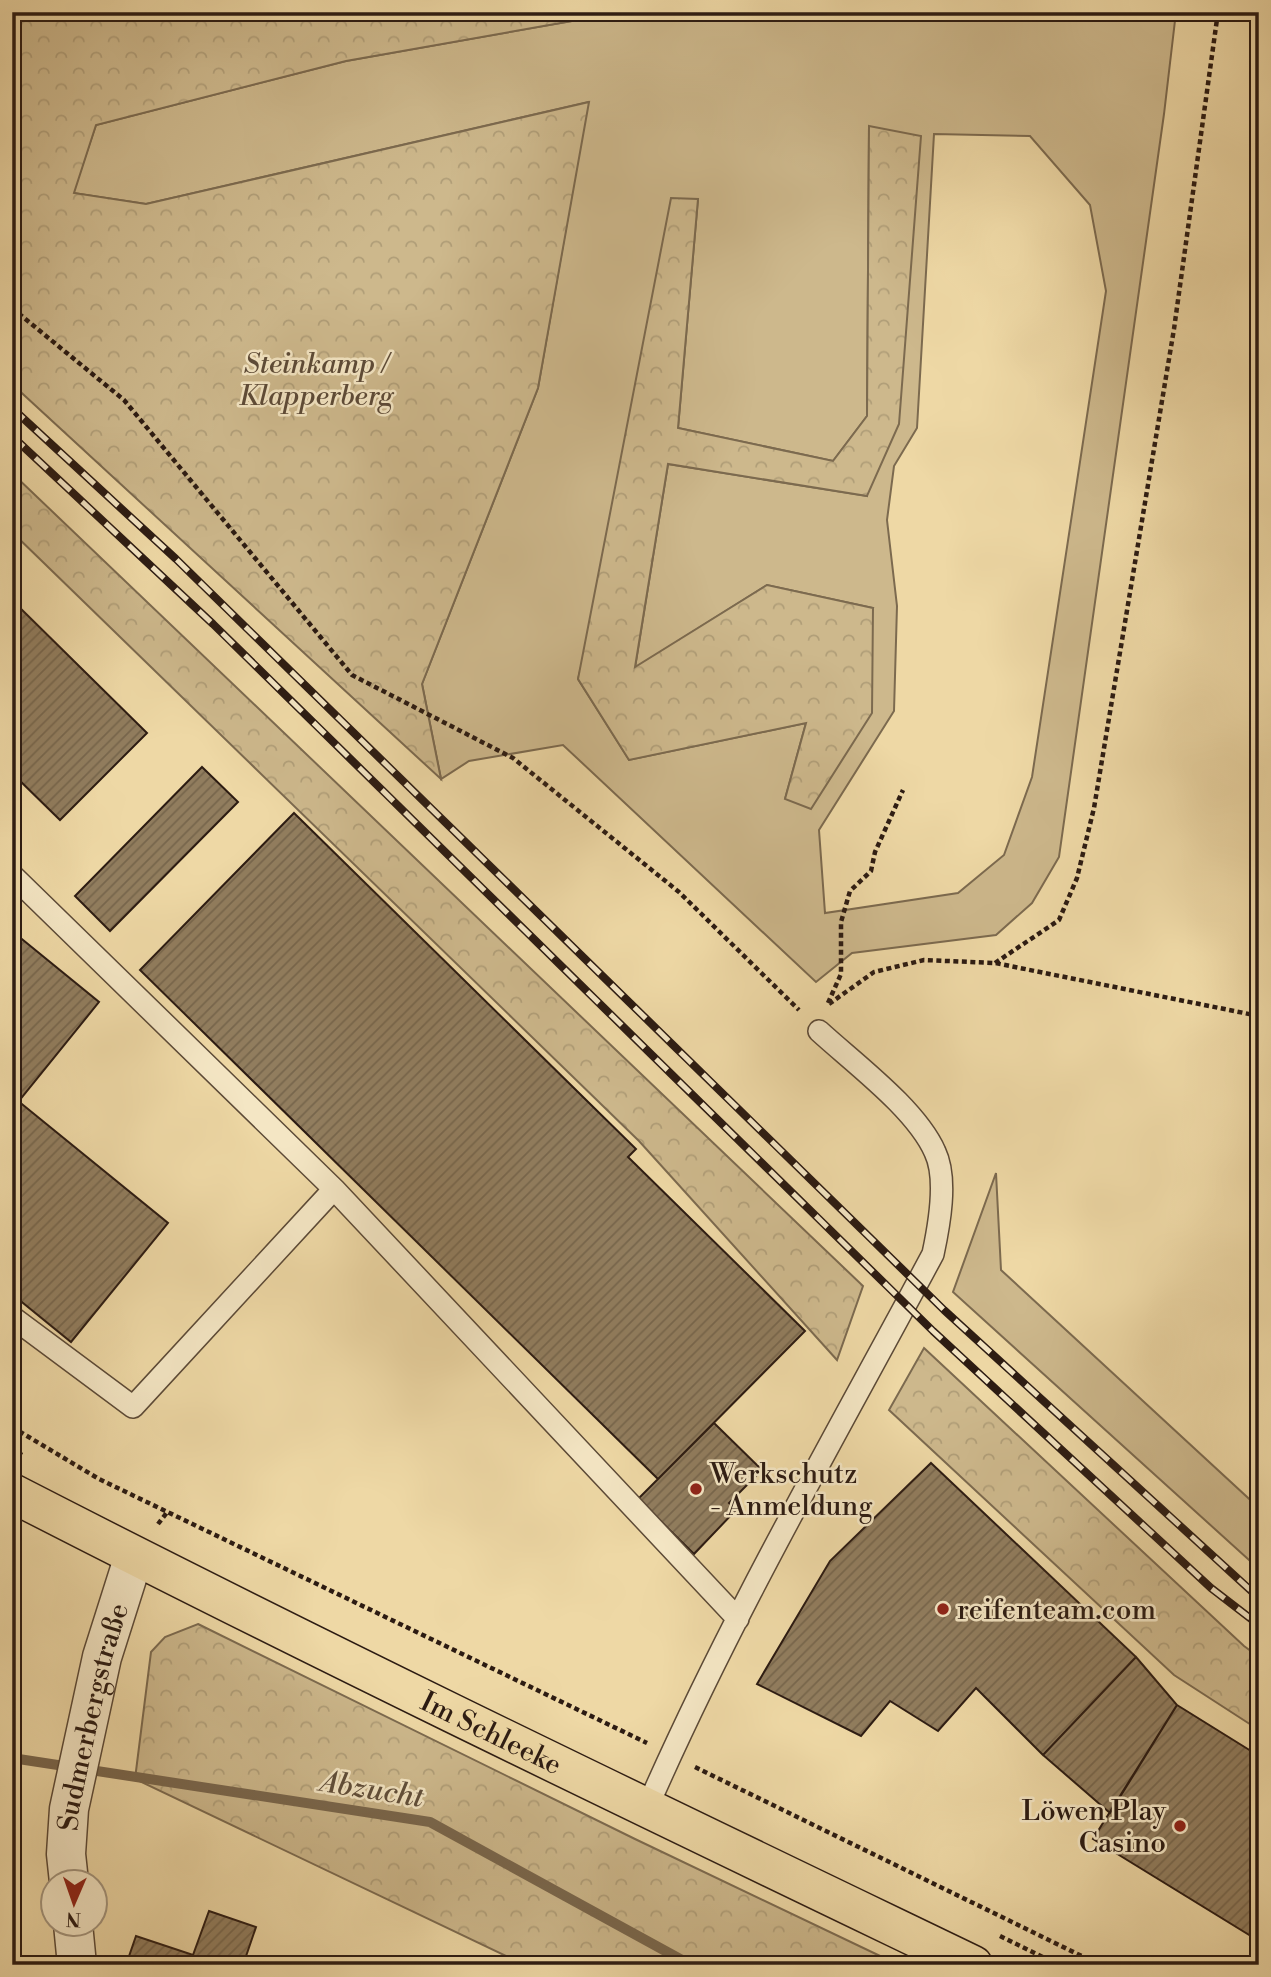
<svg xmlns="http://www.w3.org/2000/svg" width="1271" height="1977" font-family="'Libre Bodoni',serif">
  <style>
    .grass { fill: #cdb88c; stroke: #7c6a4f; stroke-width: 2; fill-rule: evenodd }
    .forest { fill: url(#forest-crowns); stroke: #7c6a4f; stroke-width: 2 }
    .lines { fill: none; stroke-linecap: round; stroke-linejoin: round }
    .stream { stroke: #79664c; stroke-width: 10 }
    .building { fill: url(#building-hatch); stroke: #2c1b12; stroke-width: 2 }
    .service-casing { stroke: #5c4a37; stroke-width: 24 }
    .minor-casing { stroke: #5c4a37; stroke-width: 41 }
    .primary-casing { stroke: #2c1b12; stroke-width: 41 }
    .path { stroke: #2c1b12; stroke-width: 4.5; stroke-dasharray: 5 3.5; stroke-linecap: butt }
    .service { stroke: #f4e6c4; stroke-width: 21 }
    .minor { stroke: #f4e6c4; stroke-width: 38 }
    .primary { stroke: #eed8a5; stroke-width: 38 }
    .rail-casing { stroke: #2c1b12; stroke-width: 8 }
    .rail { stroke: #f4e6c4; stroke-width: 5; stroke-dasharray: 16; stroke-linecap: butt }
    .poi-dot { fill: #8f2418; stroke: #f4e6c4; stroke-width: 2.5 }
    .labels { text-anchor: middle; stroke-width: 5; stroke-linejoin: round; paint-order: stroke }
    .park-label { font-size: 28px; font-style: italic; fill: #5c4a37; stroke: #f4e6c4 }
    .poi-label { font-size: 28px; fill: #2c1b12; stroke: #f4e6c4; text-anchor: start }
    .street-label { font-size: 28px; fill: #2c1b12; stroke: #f4e6c4 }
    .water-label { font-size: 30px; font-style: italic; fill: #5f4d39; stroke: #f4e6c4 }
  </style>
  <defs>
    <pattern id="forest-crowns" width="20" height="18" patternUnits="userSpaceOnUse" patternTransform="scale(1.75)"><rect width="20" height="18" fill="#cdb88c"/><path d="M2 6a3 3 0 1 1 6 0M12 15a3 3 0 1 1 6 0" fill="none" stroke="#b09e78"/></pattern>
    <pattern id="building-hatch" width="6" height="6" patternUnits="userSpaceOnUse" patternTransform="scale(1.75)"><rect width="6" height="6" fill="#917d5e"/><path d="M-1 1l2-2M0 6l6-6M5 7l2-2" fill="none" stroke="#77664c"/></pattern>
  </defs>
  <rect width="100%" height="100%" fill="#eed8a5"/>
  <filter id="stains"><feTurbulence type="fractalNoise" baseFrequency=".00286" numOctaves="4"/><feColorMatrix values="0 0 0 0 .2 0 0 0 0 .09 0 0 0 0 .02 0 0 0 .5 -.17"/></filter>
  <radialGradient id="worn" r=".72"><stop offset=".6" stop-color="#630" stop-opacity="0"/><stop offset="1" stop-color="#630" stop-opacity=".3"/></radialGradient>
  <path class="grass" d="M623,12H1176L1164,114L1059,857L1032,903L996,935L852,953L816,982L563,745L469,761L441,779L422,684L538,388L588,102L146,204L73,193L96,125L346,61ZM869,127L867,496L668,464L635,668L767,585L873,608L785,799L806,723L629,760L578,679L698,199L678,428L833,461L867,416ZM934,134L1030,136L1090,205L1106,291L1032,777L1004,855L958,893L825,913L819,830L894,711L897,606L887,520L894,466L917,428Z
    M996,1173L1001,1270L1259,1508V1569L953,1292Z"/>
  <path class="forest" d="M12,12H623L346,61L96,125L74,193L146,204L589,102L538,388L422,684L441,779L12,384Z
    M869,126L921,136L899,424L867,496L668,464L635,667L767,585L873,608L872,713L811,809L785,799L806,723L629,760L578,679L671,198L698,199L678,428L833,461L867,416Z
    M12,473L863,1286L837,1360L639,1141L12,532Z
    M924,1348L1244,1646L1259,1657V1730L1174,1675L889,1410Z
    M198,1624L635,1839L899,1965H525L135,1779L151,1652L165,1637Z"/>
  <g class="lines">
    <path class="stream" d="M12,1758L430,1822L691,1965"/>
  </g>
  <path class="building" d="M12,600L147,733L60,820L12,773Z
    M202,767L238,802L110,931L75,896Z
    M294,813L636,1149L628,1157L805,1331L658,1479L140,970Z
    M12,931L99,1002L19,1101L12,1096Z
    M12,1096L168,1223L71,1342L12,1294Z
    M714,1423L762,1470L729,1503L736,1510L694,1554L638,1499Z
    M931,1463L1136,1657L1043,1755L976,1688L938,1731L890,1701L861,1736L757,1684L830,1561Z
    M1136,1657L1177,1705L1110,1813L1043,1755Z
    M1177,1705L1259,1756V1941L1093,1839Z
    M209,1911L256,1927L243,1965H126L136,1936L193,1955Z"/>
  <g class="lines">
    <defs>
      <path id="service" d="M12,875L334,1189L738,1619
        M12,1317L133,1407L334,1189
        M647,1808C730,1618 835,1437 933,1254C939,1226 948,1179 935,1152C916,1109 855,1064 819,1031"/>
      <g id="minor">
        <path id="s1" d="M69,1882L66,1854L69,1809L102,1657L134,1556"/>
        <path d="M73,1924L77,1965"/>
      </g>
      <g id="primary">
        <path id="s2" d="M12,1493C329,1656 651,1810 973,1965"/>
      </g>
    </defs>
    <use href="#service" class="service-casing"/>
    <use href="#minor" class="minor-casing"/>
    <use href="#primary" class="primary-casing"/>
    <path class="path" d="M12,308L124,400L352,675L513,758L679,892L799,1010
      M995,963L1059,920L1077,878L1094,808L1174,329L1218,12
      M828,1003L841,974V922L850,891L871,871L875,852L903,790
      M829,1004L874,972L924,960L995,963L1259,1016
      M12,1427L99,1479L647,1743
      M12,1449L22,1455
      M158,1524L168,1511
      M695,1767L1100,1965
      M1000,1936L1059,1965"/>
    <use href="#service" class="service"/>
    <use href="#minor" class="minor"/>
    <use href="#primary" class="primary"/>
    <defs>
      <path id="rail" d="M12,408L176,559L944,1310L1259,1598
        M12,436L213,624L933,1331L1211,1588L1259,1625"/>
    </defs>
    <use href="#rail" class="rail-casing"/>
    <use href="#rail" class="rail"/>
  </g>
  <g class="poi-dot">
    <circle cx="696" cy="1489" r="7"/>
    <circle cx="943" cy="1609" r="7"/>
    <circle cx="1180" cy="1826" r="7"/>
  </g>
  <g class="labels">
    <g class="park-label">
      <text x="316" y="373">Steinkamp /<tspan x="316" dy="32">Klapperberg</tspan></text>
    </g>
    <g class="poi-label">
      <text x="710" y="1483">Werkschutz<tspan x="710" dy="32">- Anmeldung</tspan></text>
      <text x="957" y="1619">reifenteam.com</text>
      <text x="1166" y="1820" text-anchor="end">Löwen Play<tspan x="1166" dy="32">Casino</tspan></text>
    </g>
    <g class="street-label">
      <text dy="10" stroke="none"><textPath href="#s1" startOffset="168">Sudmerbergstraße</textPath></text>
      <text dy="10" stroke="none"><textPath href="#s2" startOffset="536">Im Schleeke</textPath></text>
    </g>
    <g class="water-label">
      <text transform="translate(372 1789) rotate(9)" y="10">Abzucht</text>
    </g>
  </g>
  <rect width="1271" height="1977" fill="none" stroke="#eed8a5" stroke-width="42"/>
  <rect x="14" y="14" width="1243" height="1949" fill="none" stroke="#2c1b12" stroke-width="3.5"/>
  <rect x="21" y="21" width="1229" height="1935" fill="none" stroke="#2c1b12" stroke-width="2"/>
  <g transform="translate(74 1903) rotate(182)"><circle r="33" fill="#f4e6c4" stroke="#a4957d" stroke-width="2"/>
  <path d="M0-5L12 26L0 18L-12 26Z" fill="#8f2418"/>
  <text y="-10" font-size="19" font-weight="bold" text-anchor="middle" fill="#2c1b12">N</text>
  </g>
  <rect width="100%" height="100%" filter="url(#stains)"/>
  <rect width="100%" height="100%" fill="url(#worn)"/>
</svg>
